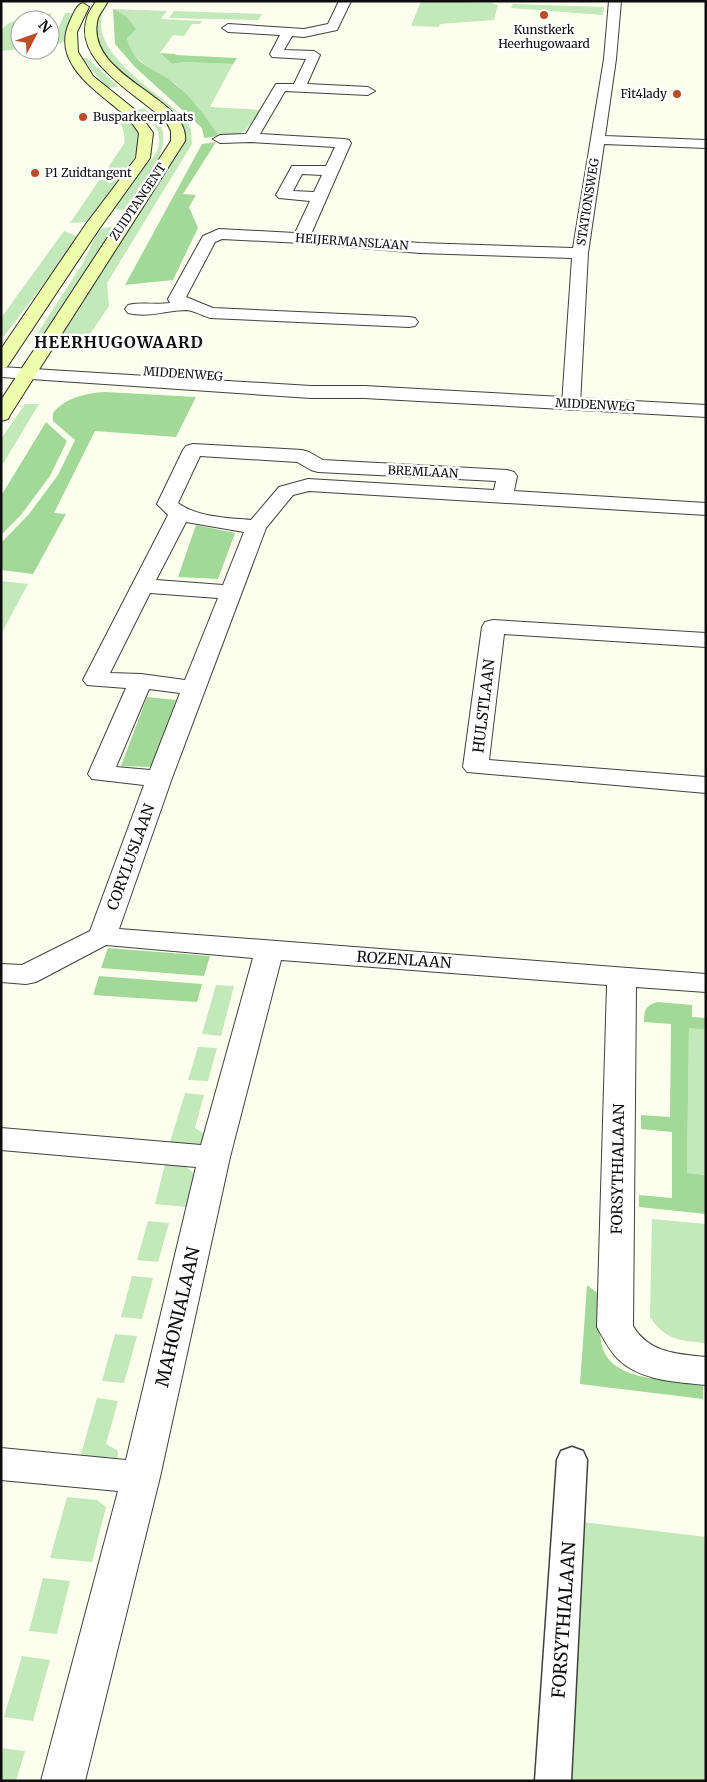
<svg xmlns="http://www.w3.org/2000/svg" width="707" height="1782" font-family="Merriweather,serif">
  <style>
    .green { fill: #c3e8b9 }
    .forest { fill: #a2d998 }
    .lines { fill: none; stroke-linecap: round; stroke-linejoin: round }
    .pedestrian-casing { stroke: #404040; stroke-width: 3 }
    .minor-casing { stroke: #404040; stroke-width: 2 }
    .tertiary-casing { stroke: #404040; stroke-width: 2 }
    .secondary-casing { stroke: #2f2f2f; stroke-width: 2 }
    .pedestrian { fill: #fff; fill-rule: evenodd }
    .minor { fill: #fff; fill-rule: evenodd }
    .tertiary { fill: #fff; fill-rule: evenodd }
    .secondary { fill: #eefdab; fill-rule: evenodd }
    .poi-dot { fill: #bb4c28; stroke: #fff; stroke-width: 2 }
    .labels { text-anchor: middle; stroke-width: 5; stroke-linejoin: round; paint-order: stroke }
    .far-poi-label { font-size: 12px; fill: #0d0d0d; stroke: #fff; text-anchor: start }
    .far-street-label { font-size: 12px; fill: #0d0d0d; stroke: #fff }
    .street-label { font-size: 15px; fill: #0d0d0d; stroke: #fff }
    .far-district-label { font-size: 16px; font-weight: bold; letter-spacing: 1px; fill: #0d0d0d; stroke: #fff }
    .near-street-label { font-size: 18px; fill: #0d0d0d; stroke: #fff }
  </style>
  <rect width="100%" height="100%" fill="#fdffee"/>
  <path class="green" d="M106,1H109C75,47 159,91 185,119L191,129L192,144L107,283L109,306L86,340L56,338L181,148L183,139L105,56L95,36V21Z
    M421,1L491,3L498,5L494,20L440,24L439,27L411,26Z
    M513,4L604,7L603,15L511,8Z
    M113,9L167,11L161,19L202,21L200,24H192L184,36L173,35L160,53L172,64L184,62L233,64L210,107L264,110L258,118L238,136H219L197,106L176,84L151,70L130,51L127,38Z
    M174,11L262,14L258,20L169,18Z
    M52,13L49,20H20V49L1,51V30L9,23L15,21Z
    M65,13H72L65,41L56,45L58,29Z
    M82,58H87L119,87L107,88Z
    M144,108C151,114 159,121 162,129C171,151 138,193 126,210L110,209C118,199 131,175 140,167C142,165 145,165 147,163C169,146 159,120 137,110Z
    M112,112C123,114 131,117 136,128C138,131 140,135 141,138C143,155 99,207 88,222L70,223L124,144C126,131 121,122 112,112Z
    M110,227L115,228L42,337H35L83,263L99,229Z
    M64,231L74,235L78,239L4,336H1V318Z
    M25,404H39L1,467V439Z
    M1,581L28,584L1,634Z
    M216,985L234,986L221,1036L202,1034Z
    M689,1028L706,1030V1175L687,1173Z
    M198,1047L217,1048L208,1081L188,1080Z
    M185,1093L204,1095L195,1128L205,1134L203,1143L200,1145H169Z
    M165,1164L185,1166L195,1174L187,1207L155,1204Z
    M652,1219L706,1224V1343C681,1341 665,1340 650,1317Z
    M148,1221L169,1223L158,1262L137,1260Z
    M132,1276L153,1278L142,1319L121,1317Z
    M115,1334L137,1336L124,1383L102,1381Z
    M97,1398L118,1401L106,1444L117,1450L118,1454L117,1463L77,1468Z
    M67,1497L97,1500L106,1507L92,1562L50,1558Z
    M582,1522L706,1537V1781H566Z
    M43,1578L70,1581L57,1634L29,1631Z
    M22,1656L50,1660L33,1721L4,1717Z
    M1,1748L25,1751L16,1781H1Z"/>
  <path class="forest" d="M113,9L127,17L136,29L127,38C133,67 157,68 176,85C194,99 206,118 219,136L204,138L202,128L135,67L115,44Z
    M160,53L176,54L175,55L237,58L233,64L184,62L172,64Z
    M216,142L183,194L196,195L189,207L198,228L173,280L125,285L202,144Z
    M105,392L196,397L176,437L95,431L54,513L66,514L33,574L1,570V543L29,514L58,475L75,440L53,421V413C65,398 86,393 105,392Z
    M46,422L67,441L50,476L21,515L1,535V496Z
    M196,525L235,533L218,579L178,577Z
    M147,697L176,700L154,767L121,766Z
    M108,948L210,956L204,976L101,968Z
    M99,976L202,984L197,1002L93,995Z
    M658,1002L692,1005V1017L706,1018V1030L689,1028L687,1173L706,1175V1214L639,1207V1195L672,1198V1132L641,1129V1115L670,1117L671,1024L644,1022C644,1009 646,1005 658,1002Z
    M587,1285L600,1295C601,1309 598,1336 603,1349C615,1383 672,1379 703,1383V1399L580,1384Z"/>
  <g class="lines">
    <defs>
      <path id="pedestrian" d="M572,1447L583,1451L587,1460L571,1781H535L557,1460L561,1451Z"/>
      <path id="minor" d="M339,1H351L337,30L304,37L292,36L284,50L314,51L320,55L307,84L368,87L375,91L368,95L285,91L260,134L344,139L349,140L351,143L311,234L420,243L573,248L604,59L609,1H621L616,59L605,136L706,140V148L604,144L588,253L580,404L578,408L571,410L564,408L562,404L572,258L420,253L301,243L222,239L215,242L186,297L213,308L409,317L415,318L418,322L415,326L409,327L210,318C203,316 195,311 187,310C167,310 150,318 128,313L125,309L128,305C141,302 156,305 170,303L168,299L203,236L219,229L295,233L310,201L279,198L276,195L292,166H326L335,147L251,142L220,143L213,139L220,135L246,134L276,84H294L306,59L272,57L270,54L280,35L228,32L222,28L228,24L304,29L328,24ZM302,174L322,175L314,192L293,191Z
        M193,444L302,450L309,452L323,460L507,470L514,472L517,476L514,491L706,503V515L309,491L293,495L266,528L172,778L119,929L706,974V992L636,987L633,1326C649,1353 677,1354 706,1357V1385C677,1382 640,1381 618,1359C609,1350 603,1338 597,1327L607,985L281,960L230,1157L160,1477L85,1781H41L118,1491L1,1480V1448L126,1460L196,1167L1,1150V1128L201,1145L253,958L106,945L36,982L26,984L1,982V964L22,965L90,931L144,785L92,779L88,774L126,688L87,685L83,680L168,515L157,504L183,450L186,446ZM200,456L297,462L311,470L318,472L496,481L494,490L308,479L279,487L251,520C228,518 196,517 178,503ZM186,522L244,532L223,585L156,580ZM150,593L218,598L185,680L141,674L110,673ZM149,689L180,693L150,770L116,767Z
        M493,620L706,633V647L504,634L489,760L706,777V793L467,772L463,767L482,627L485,622Z"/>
      <path id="tertiary" d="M1,367L311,386H364L706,405V417L364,398H311L1,377Z"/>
      <path id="secondary" d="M96,1H108C105,7 100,13 98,18C82,77 191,97 185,141L10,415L8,419L1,421V400L171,141V131L167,123C142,96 72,63 87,18C88,12 93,7 96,1Z
        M83,3L89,7L77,32L78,52L93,76L139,113L153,133L150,158L99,229L7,367L1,368V349L86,224L136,158L139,133C135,128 132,122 128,118C101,93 49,65 70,21C73,15 76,5 83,3Z"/>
    </defs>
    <use href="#pedestrian" class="pedestrian-casing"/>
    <use href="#minor" class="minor-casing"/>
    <use href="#tertiary" class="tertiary-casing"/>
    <use href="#secondary" class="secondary-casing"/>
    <use href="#pedestrian" class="pedestrian"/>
    <use href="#minor" class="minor"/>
    <use href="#tertiary" class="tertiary"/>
    <use href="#secondary" class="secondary"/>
  </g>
  <g class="poi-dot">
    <circle cx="544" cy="15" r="5"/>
    <circle cx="677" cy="94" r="5"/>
    <circle cx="83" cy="117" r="5"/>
    <circle cx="35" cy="173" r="5"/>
  </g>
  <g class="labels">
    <g class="far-poi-label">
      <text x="544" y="34" text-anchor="middle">Kunstkerk<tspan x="544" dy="14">Heerhugowaard</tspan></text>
      <text x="667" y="98" text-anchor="end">Fit4lady</text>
      <text x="93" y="121">Busparkeerplaats</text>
      <text x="45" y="177">P1 Zuidtangent</text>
    </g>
    <g class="far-street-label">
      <text transform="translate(138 202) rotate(-56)" y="4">ZUIDTANGENT</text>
      <text transform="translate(588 202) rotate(-81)" y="4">STATIONSWEG</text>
      <text transform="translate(352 242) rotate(4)" y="4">HEIJERMANSLAAN</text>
      <text transform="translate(183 374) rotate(4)" y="4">MIDDENWEG</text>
      <text transform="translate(595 405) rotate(3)" y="4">MIDDENWEG</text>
      <text transform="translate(423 472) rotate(3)" y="4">BREMLAAN</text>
    </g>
    <g class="street-label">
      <text transform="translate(484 706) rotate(-83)" y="5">HULSTLAAN</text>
      <text transform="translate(131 857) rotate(-70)" y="5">CORYLUSLAAN</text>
      <text transform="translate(404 960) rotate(4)" y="5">ROZENLAAN</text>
      <text transform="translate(618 1169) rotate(-89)" y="5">FORSYTHIALAAN</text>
    </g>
    <g class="far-district-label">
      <text x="119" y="348">HEERHUGOWAARD</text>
    </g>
    <g class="near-street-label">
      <text transform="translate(178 1317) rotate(-77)" y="6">MAHONIALAAN</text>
      <text transform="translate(564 1620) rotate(-86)" y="6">FORSYTHIALAAN</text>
    </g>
  </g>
  <rect width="707" height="1782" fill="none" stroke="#0d0d0d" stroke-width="5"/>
  <g transform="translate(35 35) rotate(49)"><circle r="24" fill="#ffffff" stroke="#9e9e9e"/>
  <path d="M0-4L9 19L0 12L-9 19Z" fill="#bb4c28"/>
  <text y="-8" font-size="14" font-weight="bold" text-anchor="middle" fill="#0d0d0d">N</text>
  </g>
</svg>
